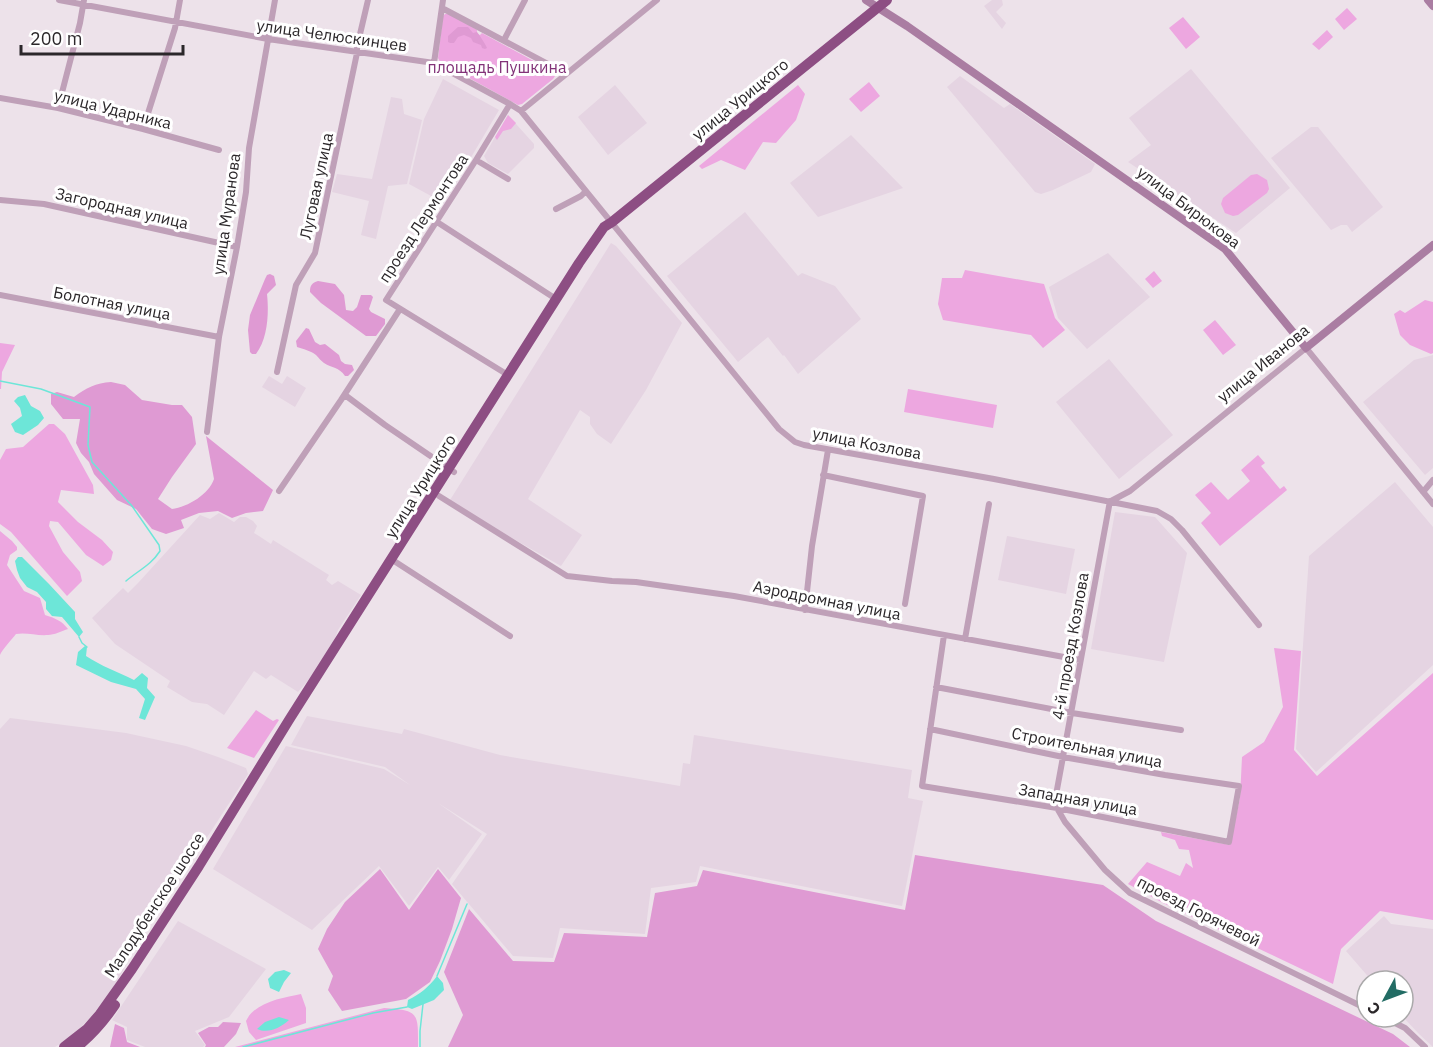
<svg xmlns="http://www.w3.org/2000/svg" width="1433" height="1047" font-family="'IBM Plex Sans',sans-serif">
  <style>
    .built { fill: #e5d4e2 }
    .green { fill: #eda7e0 }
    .forest { fill: #df9ad3 }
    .water { fill: #6de6d8 }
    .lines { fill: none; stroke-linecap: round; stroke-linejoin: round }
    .stream { stroke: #6de6d8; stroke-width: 1.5 }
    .street { stroke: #bfa0b8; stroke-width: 6 }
    .secondary { stroke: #aa7da2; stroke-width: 8 }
    .highway { stroke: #8d4e83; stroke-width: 10 }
    .labels { text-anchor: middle; stroke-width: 6; stroke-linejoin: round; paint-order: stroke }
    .street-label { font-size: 16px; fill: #2b272a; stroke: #fff }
    .park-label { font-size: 16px; fill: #823278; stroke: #fff }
  </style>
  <rect width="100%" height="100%" fill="#ede2ea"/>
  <path class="built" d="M992,0H1002L1003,5L996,12L1006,23L1002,29L984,6Z
    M1191,69L1290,188L1236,233L1128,162L1151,145L1129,118Z
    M960,76L1004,108L1010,104L1095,164L1091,172L1053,190L1041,194L1035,192L947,87Z
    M443,79L499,110L444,203L409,184L424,119Z
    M615,85L647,123L608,155L578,117Z
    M391,97L402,99L404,114L422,120L407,184L388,186L376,239L361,235L369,201L332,192L337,174L372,179Z
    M508,115L534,144V148L508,174L488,163L484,156Z
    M1311,127H1318L1383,207L1352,232L1347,225H1341L1331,230L1271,158Z
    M851,135L903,188L818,217L790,183Z
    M745,212L798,276L802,273L835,286L861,319L798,374L784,355L783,356L768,337L738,362L667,276Z
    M611,243L616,246L682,323L646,390L611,444L597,434L590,424V417L580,410L528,499L582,535L561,566L505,534L450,500Z
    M1108,253L1150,297L1087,349L1058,318L1049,287Z
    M1433,355V468L1425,475L1363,402L1414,360Z
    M1109,359L1173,435L1119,479L1056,402Z
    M269,376L282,384L287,376L306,388L295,407L262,387Z
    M1395,482L1433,527V665L1316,772L1296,749L1309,556Z
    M1115,512L1155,517L1187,553L1164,662L1091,649Z
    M219,513L234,522L240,517H246L253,521L257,526L254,533L259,536L271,544L273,540L329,575L326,580L332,585L338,581L361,595L338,630L333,644L312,676L298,692L271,675L266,679L254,671L224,715L207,704L192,702L167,687L170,681L115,644L92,618L123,588L128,593L138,583L200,515L210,519Z
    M1007,536L1075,549L1066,594L998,580Z
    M307,716L402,734L404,729L500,755L680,786L683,763L690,764L694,735L912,770L908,798L923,801L902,906L700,866L696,882L651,888L645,934L560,928L553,958L513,956L452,884L487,834L438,803L482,834L449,880L438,867L409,906L379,866L312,930L213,869L286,746L384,769L410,785L385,767L291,745Z
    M10,718L126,733L186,746L218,757L246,768L248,774L140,941L111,991L90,1018L72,1036L55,1047H0V729Z
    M1384,916L1391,924L1433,929V1047L1419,1034L1403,1017V981H1372L1346,951Z
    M178,921L266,969L229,1017L195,1031L205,1045L203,1047H145L127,1040V1027L112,1020Z"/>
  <path class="green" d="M1347,8L1357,19L1344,30L1335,19Z
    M445,14H449L470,25L477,30V34L480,35L482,33L552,71L554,73L555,76L553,79L522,104L518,105L440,62L438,58L443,16Z
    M1183,17L1200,37L1186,49L1169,28Z
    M1327,30L1333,37L1319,50L1312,44Z
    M869,82L880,96L861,112L849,99Z
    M798,85L805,94L796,120L776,143L763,142L745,170L721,160L702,169L699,166Z
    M508,115L516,123L511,129L503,131L497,140L495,137Z
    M1257,174L1267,180L1269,189L1267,193L1238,215L1233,216L1225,213L1221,204L1223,198L1251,175Z
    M965,270L1044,284L1055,318L1065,330L1043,348L1031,335L943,320L938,304L942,278H962Z
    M1154,271L1162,281L1153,288L1145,279Z
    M1425,300L1433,302V353L1431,354L1410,345L1400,335L1394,314L1400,310L1405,313Z
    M1215,320L1236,345L1223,355L1203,330Z
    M0,343L15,345L2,372L1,389H0Z
    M908,389L997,405L993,428L904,412Z
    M49,424H54L65,434L93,485L94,494L61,490L58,502L78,522L102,540L113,552L111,560L103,566L86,555L58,522L50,521L49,526L63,552L80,572L82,581L67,596L11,532L0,524V460L6,449L23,447Z
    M1258,455L1265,463L1261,466L1280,489L1284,486L1287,490L1220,546L1201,523L1211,513L1195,495L1211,482L1228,500L1250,481L1241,470Z
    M0,531L12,541L17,547V550L10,555L7,565L24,591L40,598L45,615C55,618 62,621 68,629C62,631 54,635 48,635C37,636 26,632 16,634C12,639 2,650 0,655Z
    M1274,648L1301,651L1294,750L1317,776L1433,673V920L1380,911L1341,949L1333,984L1163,903L1128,884L1147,862L1180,876L1186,863L1193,868L1189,850L1179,849L1175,840L1162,836L1161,832L1230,845L1240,798L1242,757L1264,742L1283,707Z
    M256,710L273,721L277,719L279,720L254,758L227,748Z
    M301,994L306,1008V1023L256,1040L249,1032L246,1021C255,1002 282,998 301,994Z
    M384,1008C420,1010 418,1014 418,1047H235Z"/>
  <path class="forest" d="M458,27H468L473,33L477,32C479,34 486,45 487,48L485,49L482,48L481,45L473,42L471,38L464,35L458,37L454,43H450L448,42V36Z
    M270,274L274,276L276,285L267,294C269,312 268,339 256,354H252L250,352L248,330L250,315L265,279L267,275Z
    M318,281L335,284L344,295L346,310L353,311L357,307L361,295H371L373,297L369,309L371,312L385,319V324L376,336H366L321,303L310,292C310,285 312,283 318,281Z
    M306,328L309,329L315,342L320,345L325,344L339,355L341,361L345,364L352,365L354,370L348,376H345C339,367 332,368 324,363C321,361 319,358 316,355C311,351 303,349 297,347L296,341Z
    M111,382L125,385L142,400L172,405H182L192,417L196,444L172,477L158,499L172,509C188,507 209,494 214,479L206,436L273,490L263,511L246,513L232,518L218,511L199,513L181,520L184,528L166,534L152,529L136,509L117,500L109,491L94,474L89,462L81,453L76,443L80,419H63L51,404V394L57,392L74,397C86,388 96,383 111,382Z
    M915,855L1103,885L1156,921L1393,1034L1410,1047H448L463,1015L444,972L469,909L513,961L554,962L564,933L647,937L655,893L697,886L703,870L905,910Z
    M380,869L409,910L438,869L461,898L452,929L440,961L430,982L406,999L342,1011L328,990L333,976L318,949L327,929L345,902Z
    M223,1022L241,1023L236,1034L224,1047H205L206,1045L198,1033L209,1027H218Z
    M115,1024L124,1028L127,1042L140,1047H110Z"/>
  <path class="water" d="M25,395L31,406L40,411L44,418L38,425L23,435L15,432L11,424L22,416L20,408L14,401L18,397Z
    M18,557H22L49,584L75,612V619L83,632L79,637L62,617L52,616L46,609V602L37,592L27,587L20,578L17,570L15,561Z
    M85,646L87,647L86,656C101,666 118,672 134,680L142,673L148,678L147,688L155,697L145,720L139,718L145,699L136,689L111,682L76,665L78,652Z
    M284,970L291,973L284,982L279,992L270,988L268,979L275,972Z
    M437,976L443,983L444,990L434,1000L412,1009L407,1007L408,1000C420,994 429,987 437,976Z
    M279,1017L289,1020C280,1028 268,1034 257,1029L265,1022Z"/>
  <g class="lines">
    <path class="stream" d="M0,381L41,389L90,407L88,445L92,462L132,506L159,545L160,551C151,565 139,570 126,581
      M79,637L82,643L87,647
      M437,976L467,904
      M243,1047L373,1013L407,1007
      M420,1047V1031L423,1004"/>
    <path class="street" d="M59,0L268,39L434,63L510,104L521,111L779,429L795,442L804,445L994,479L1157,511L1171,519L1182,530L1259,625
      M442,8L561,71L564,75
      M504,40L525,0
      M434,63L443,0
      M0,98L58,108L143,129L219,150
      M58,108L80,23L84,0
      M521,111L657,0
      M143,129L175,28L180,0
      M476,160L508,179
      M0,200L44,204L237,247
      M556,209L581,196L586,191
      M437,222L556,299
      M0,295L219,337
      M277,372L296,285L315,253L357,53V47L368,0
      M508,375L386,300L476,160L510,104
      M345,395L385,425L454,472
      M207,432L219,337L237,247L246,192L249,148L275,0
      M823,475L923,496L905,604
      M279,491L341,400L400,309
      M1423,492L1433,480
      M439,496L567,576L612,581L636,582L734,596L1080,660
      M1110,501L1056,795L1057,808L1065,822L1105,870L1130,893L1367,1009
      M1111,501L1130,491L1306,348L1433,504
      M391,559L510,636
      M805,610L812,546L828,450
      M965,639L989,504
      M936,687L1072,713L1181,730
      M930,729L1063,757L1165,775L1239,786L1229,842L1057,808L922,786L944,635
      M1383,1017L1405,1028L1425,1047"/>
    <path class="secondary" d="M866,0L907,26L1225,249L1306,348L1433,245
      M1428,0L1433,6"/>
    <path class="highway" d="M64,1047L87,1029L100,1014L132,969L199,866L289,720L579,263L604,227L612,222L887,0
      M77,1047C92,1035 104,1021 115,1005"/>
  </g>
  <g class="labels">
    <g class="street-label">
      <text transform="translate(332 35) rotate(8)" y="6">улица Челюскинцев</text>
      <text transform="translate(740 99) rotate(-39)" y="6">улица Урицкого</text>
      <text transform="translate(113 109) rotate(14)" y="6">улица Ударника</text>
      <text transform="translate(316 186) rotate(-78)" y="6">Луговая улица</text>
      <text transform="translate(1189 207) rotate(37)" y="6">улица Бирюкова</text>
      <text transform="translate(122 208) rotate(13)" y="6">Загородная улица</text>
      <text transform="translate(226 214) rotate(-82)" y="6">улица Муранова</text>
      <text transform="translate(423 218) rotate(-57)" y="6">проезд Лермонтова</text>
      <text transform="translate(112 303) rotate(11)" y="6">Болотная улица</text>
      <text transform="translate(1263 363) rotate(-39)" y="6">улица Иванова</text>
      <text transform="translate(867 443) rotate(11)" y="6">улица Козлова</text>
      <text transform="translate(420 486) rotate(-58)" y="6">улица Урицкого</text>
      <text transform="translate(827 600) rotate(11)" y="6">Аэродромная улица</text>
      <text transform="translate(1070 646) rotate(-80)" y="6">4-й проезд Козлова</text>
      <text transform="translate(1087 747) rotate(11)" y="6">Строительная улица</text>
      <text transform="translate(1078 799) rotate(10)" y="6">Западная улица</text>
      <text transform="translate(154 905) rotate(-57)" y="6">Малодубенское шоссе</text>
      <text transform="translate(1199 911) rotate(27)" y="6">проезд Горячевой</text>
    </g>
    <g class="park-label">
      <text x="497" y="73">площадь Пушкина</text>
    </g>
  </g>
  <g transform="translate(1385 999) rotate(229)"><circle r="28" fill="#ffffff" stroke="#aaa9aa" stroke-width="1.5"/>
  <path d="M0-4.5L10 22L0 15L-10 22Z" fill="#226c64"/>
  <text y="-9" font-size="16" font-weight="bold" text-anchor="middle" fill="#2b272a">С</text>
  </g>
  <path d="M21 45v9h162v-9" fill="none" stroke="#2b272a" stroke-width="3"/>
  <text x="30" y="45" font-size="18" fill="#2b272a" stroke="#ffffff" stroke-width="4.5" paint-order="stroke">200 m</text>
</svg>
